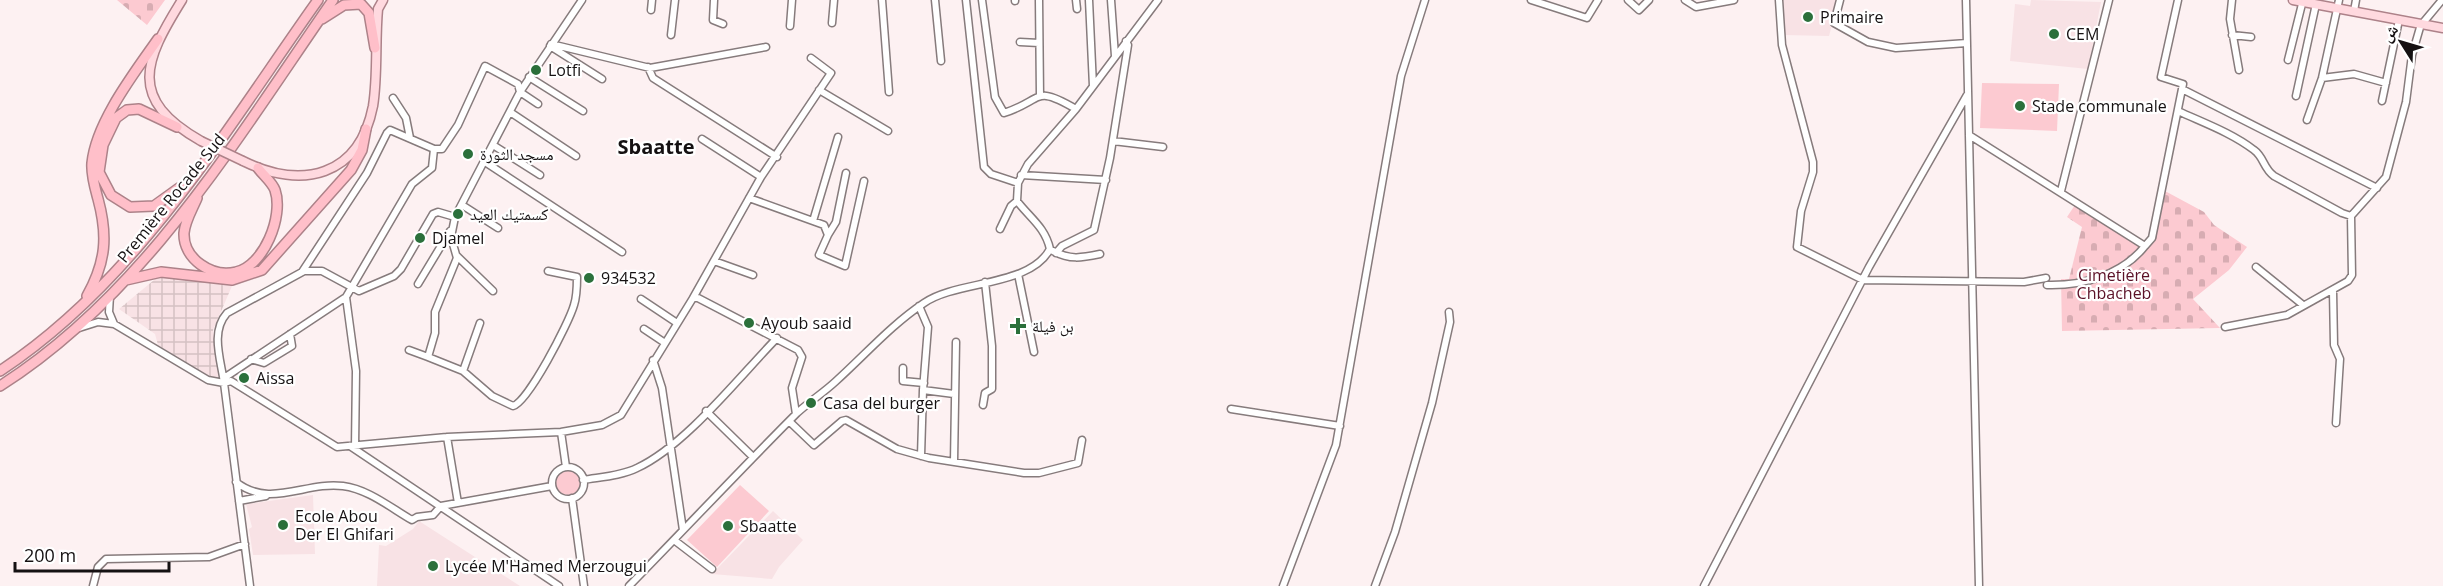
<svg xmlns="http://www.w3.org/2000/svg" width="2443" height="586" font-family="'Open Sans','Noto Naskh Arabic',sans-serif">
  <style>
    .built { fill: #f8e2e5 }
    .industrial { fill: url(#industrial-grid) }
    .grass { fill: #fccad1 }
    .cemetery { fill: url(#cemetery-stones) }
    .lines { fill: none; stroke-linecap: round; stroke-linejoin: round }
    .minor-casing { stroke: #867b7c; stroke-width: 9 }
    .major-casing { stroke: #ad8289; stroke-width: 11 }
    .highway-casing { stroke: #ad8289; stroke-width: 12 }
    .minor { stroke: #fff; stroke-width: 6 }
    .major { stroke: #ffd9df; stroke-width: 8 }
    .highway { stroke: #ffbfc9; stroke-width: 9 }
    .major-bridge-casing { stroke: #ad8289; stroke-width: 11; stroke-linecap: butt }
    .major-bridge { stroke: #ffd9df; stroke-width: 8 }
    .poi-dot { fill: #2b703b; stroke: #fff; stroke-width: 2 }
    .labels { text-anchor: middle; stroke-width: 4.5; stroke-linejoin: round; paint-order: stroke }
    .poi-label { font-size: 16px; fill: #151112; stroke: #fff; text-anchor: start }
    .street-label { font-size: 16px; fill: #151112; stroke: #fff }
    .park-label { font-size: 16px; fill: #5b1127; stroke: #fff }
    .quarter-label { font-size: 20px; font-weight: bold; fill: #151112; stroke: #fff }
  </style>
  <defs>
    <pattern id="industrial-grid" width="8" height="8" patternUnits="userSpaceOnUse" patternTransform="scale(1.5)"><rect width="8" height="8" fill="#f8e2e5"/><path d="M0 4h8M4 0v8" fill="none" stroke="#d4c1c3"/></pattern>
    <pattern id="cemetery-stones" width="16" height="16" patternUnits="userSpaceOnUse" patternTransform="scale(1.5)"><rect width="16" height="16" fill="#fccad1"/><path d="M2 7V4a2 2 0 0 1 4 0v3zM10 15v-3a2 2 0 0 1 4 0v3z" fill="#d7acb2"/></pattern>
  </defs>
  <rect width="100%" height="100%" fill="#fdf1f2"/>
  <path class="built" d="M1781,0H1839L1829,36L1784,35Z
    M2031,0L2101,2L2088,69L2010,61L2015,4L2030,6Z
    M313,495L315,554L253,555L249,529L252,527L246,504Z
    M773,511L803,540L779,567L772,579L712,574Z
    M419,521L520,586H377L379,545L386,546L413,529Z"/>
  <path class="industrial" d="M160,275L232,286L213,330L219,375L215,381L158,345L155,334L119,309Z"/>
  <path class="grass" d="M1982,83L2059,84L2057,131L1980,128Z
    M555 482a13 13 0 1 1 26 0a13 13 0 1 1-26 0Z
    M740,485L769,511L717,567L687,540Z"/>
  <path class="cemetery" d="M117,0H165L147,25Z
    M2165,191L2204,212L2214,225L2247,247L2229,270L2193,299L2220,328L2062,331L2061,279H2069L2082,227L2067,217L2075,205L2145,251L2155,241Z"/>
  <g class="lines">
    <defs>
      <path id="minor" d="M582,0L520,92L455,217L438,212L433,214L401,269L394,276L359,291L322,271H304L227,313C210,332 221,360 224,383L231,381L337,447L447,437L561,432L602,425L621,415L693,298H698L798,350L802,357L792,388L796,414
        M714,0L713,20L723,24
        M882,0L889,92
        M935,0L941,61
        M966,0L984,167L991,174L1018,183
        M982,0L995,97L1004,113C1044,100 1033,84 1076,109
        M1015,0V1
        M1039,0L1040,96
        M1076,0L1077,9
        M1089,0L1093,86
        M1111,0L1115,56
        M1531,0L1587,18L1598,0
        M1628,0L1639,10L1649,0
        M1685,0L1696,7L1734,0
        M1779,0L1782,45L1813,162V172L1801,211L1797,247L1863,280L2024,282L2046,278
        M1840,0L1834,23L1868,42L1896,48L1967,43
        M1966,0L1979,586
        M2232,0L2230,19L2239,70
        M651,10L652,0
        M2354,11L2356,0
        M832,23L834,0
        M2422,24L2442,0
        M790,26L792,0
        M671,35L675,0
        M2232,35L2251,37
        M1020,42L1039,43
        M551,44L650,68L766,47
        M550,46L602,79
        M2288,60L2303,0
        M648,67L653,78L777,157
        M529,77L583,111
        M2322,78L2354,74L2386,83
        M2182,89L2377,188
        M819,90L888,131
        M2296,96L2316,4
        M393,98L406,118L410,138
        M2382,101L2399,20
        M2178,111C2204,123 2232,133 2254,150C2264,157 2263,168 2274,176L2342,213L2351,216
        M510,112L576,156
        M2307,120L2322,78L2339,0
        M1969,135L2145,246L2152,238L2183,84L2161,77L2178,0
        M702,139L761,177
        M1113,141L1163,147
        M493,145L540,175
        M434,149H442L458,125L485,66L518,84L520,92L538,104
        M485,162L622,252
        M1021,175L1106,180
        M2061,191L2109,0
        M749,198L824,225L828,235L819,255L845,266L864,181
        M462,205L498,228
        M455,217L451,237L457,258L435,312V333L428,357L463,371L492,396L513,406C528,402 569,323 574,305C577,296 577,286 577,277L548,271
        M813,221L838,137
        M1000,229L1011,206L1017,201
        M828,235L836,222L846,173
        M1053,251C1070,260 1081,258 1100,254
        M1056,253L1062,246L1094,230L1110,158L1128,45L1126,41
        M457,256L493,291
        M714,261L753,275
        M2256,267L2303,305
        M1018,274L1034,352
        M418,284L450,231
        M2047,285C2083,286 2122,275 2145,246
        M2333,291L2334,345L2340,359L2336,423
        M110,295L109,312L114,324
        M346,297L356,371L355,448
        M693,298L761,177L831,73L811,58
        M641,299L677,323
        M919,306L928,327L923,390L954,394
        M2225,327L2287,315L2348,281L2352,275L2351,216L2386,177L2406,102L2412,55L2421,24
        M79,328L98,322L114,324L208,380L224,383L250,586
        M644,329L665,343
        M409,350L428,357
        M251,359L264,363L292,346L290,334
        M653,360L662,388L683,530
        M903,368V381L924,383
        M463,371L480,323
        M224,378L346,297L412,184L432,168L434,149L390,130L387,133L367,173L302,272
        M983,405L985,393L992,389V346L985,282
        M1231,409L1340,426
        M706,411L753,457
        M790,422L814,445L842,421L846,420L897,449L929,458L1024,473H1039L1078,463L1082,440
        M561,432L566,467
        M447,437L458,503
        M350,446L559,586
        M921,456L923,390
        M954,462L956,342
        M552 483a16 16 0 1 1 32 0a16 16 0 1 1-32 0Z
        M583,480C600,477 621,476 637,468C685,446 739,377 777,338
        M236,482C270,509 306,481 343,486C368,489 391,508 412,520L417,517L433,515L441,506L552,486
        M572,498L584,586
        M239,501L266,496
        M674,540L712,569
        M93,586L98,567L106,559L209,557L245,544
        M629,586C685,529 740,470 797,413C809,402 823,393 835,382C865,355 891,325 924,303C957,280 1030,287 1050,249C1045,227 1030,218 1017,201L1018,183L1028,164L1076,109L1158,0
        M1283,586L1336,445L1401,76L1425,0
        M1375,586L1395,532L1432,403L1450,322L1449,312
        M1704,586L1869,267L1967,95"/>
      <path id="major" d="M182,0C144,61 127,99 201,141
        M2293,0L2443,28
        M243,161C302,190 359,177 373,106C378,75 375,41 378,9L383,0"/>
      <path id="highway" d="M322,19L344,5L361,4L369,13L375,48
        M177,127L139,109L127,110L116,118L103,145L99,172L111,195L130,207L154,206L179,188
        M197,198C192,210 185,221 184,233C183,259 212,278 236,272C264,266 284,216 275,190C272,182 263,175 258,168
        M126,280L161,272L232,280L262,270L351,170L362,150L366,129
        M87,296C106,262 108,236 98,199C95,188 91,175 92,163C96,122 135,72 158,39
        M0,371C138,280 224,132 318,0
        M0,386C145,294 237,138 333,0"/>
    </defs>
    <use href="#minor" class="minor-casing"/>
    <use href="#major" class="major-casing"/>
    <use href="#highway" class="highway-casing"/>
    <use href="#minor" class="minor"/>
    <use href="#major" class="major"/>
    <use href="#highway" class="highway"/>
    <defs>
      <path id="major-bridge" d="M201,141L243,161"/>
    </defs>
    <use href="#major-bridge" class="major-bridge-casing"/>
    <use href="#major-bridge" class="major-bridge"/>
  </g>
  <g class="poi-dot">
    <circle cx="1808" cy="17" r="6"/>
    <circle cx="2054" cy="34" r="6"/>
    <circle cx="536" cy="70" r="6"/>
    <circle cx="2020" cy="106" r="6"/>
    <circle cx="468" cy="154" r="6"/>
    <circle cx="458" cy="214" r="6"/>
    <circle cx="420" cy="238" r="6"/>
    <circle cx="589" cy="278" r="6"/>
    <circle cx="749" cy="323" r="6"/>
    <path d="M1015 317h6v6h6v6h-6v6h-6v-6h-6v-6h6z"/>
    <circle cx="244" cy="378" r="6"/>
    <circle cx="811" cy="403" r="6"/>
    <circle cx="283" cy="525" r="6"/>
    <circle cx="728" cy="526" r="6"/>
    <circle cx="433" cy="566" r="6"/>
  </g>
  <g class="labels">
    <g class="poi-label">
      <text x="1820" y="23">Primaire</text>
      <text x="2066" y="40">CEM</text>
      <text x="548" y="76">Lotfi</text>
      <text x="2032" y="112">Stade communale</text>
      <text x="480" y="160">مسجد الثورة</text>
      <text x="470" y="220">كسمتيك العيد</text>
      <text x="432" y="244">Djamel</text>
      <text x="601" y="284">934532</text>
      <text x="761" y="329">Ayoub saaid</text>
      <text x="1032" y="332">بن فيلة</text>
      <text x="256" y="384">Aissa</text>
      <text x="823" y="409">Casa del burger</text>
      <text x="295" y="522">Ecole Abou<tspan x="295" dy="18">Der El Ghifari</tspan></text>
      <text x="740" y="532">Sbaatte</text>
      <text x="445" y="572">Lycée M'Hamed Merzougui</text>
    </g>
    <g class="street-label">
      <text transform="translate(171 198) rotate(-51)" y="6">Première Rocade Sud</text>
    </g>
    <g class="park-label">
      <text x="2114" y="281">Cimetière<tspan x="2114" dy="18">Chbacheb</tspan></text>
    </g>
    <g class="quarter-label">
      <text x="656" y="154">Sbaatte</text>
    </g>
  </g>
  <g transform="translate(2401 42) rotate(307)" stroke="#ffffff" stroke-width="4.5" paint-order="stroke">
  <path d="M0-4.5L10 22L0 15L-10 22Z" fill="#151112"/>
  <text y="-9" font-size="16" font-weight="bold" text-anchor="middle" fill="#151112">ش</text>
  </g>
  <path d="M15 562v9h154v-9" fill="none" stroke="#151112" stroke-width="3"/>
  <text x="24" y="562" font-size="18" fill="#151112" stroke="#ffffff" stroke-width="4.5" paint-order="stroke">200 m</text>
</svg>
